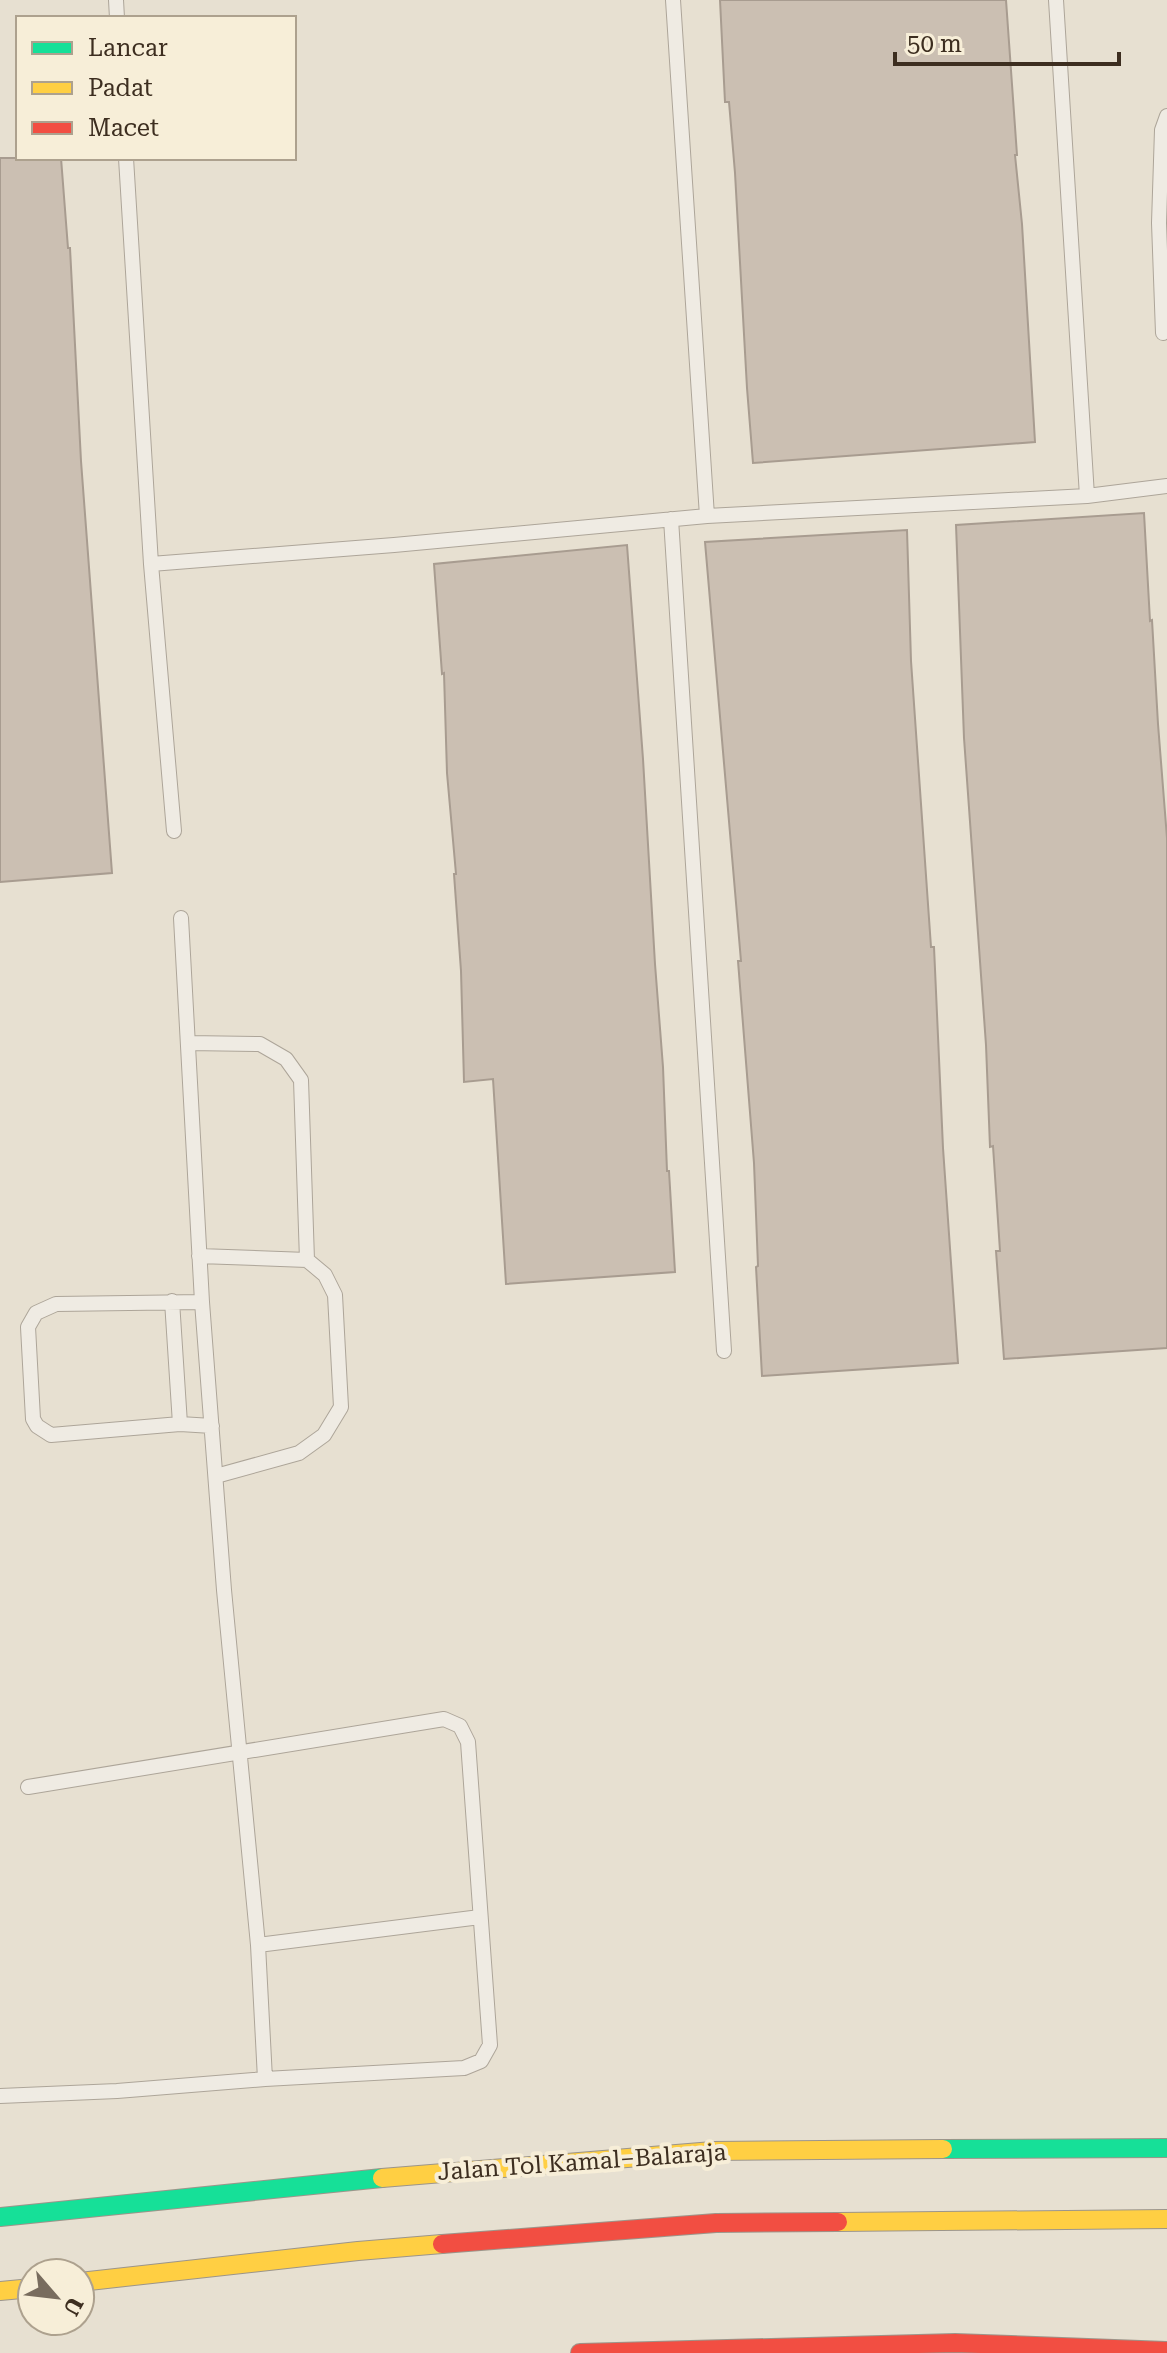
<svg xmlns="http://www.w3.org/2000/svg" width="1167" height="2353" font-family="'Roboto Serif',serif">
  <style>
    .building { fill: #cbbfb2; stroke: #a89c90; stroke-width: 2 }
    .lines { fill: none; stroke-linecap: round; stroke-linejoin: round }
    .lane-casing { stroke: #ada599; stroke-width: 16 }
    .fast-casing { stroke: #9c958a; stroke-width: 20 }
    .slow-casing { stroke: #9c958a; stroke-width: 20 }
    .jam-casing { stroke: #9c958a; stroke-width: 20 }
    .lane { stroke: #efebe3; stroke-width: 14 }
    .fast { stroke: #16e098; stroke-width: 18 }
    .slow { stroke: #ffcf43; stroke-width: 18 }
    .jam { stroke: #f24e42; stroke-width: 18 }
    .labels { text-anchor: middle; stroke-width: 8; stroke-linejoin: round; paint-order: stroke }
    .street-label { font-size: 24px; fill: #3d2e20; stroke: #f7eed8 }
  </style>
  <rect width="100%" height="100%" fill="#e7e0d1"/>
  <path class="building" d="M720,0H1006L1017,155H1015L1022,224L1035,442L753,463L747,388L735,173L729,102H725Z
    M0,158H61L68,248H70L81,461L112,873L0,882Z
    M1144,513L1150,621L1152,620L1158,724L1167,838V1348L1004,1359L996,1251H1000L993,1146L990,1147L986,1045L964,738L956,525Z
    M907,530L911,661L931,947H934L943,1148L958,1363L762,1376L756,1267L758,1266L754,1163L738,961H741L705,542Z
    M627,545L643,759L655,964L663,1067L667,1171H669L675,1272L506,1284L493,1079L464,1082L461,971L454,874H456L447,773L444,673L442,674L434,564Z"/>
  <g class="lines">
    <defs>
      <path id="lane" d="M116,0L117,18
        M673,0L707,516
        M1056,0L1087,496
        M126,158L151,564L174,831
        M1163,333L1159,223L1162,130L1167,116
        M671,519L724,1351
        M151,564L394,545L707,516L1087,496L1167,486
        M188,1043L260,1044L286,1059L301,1080L307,1260
        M199,1256L307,1260L325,1275L335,1295L341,1407L324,1435L299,1453L216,1476
        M172,1301L180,1424
        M202,1302L56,1304L36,1313L28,1327L33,1419L37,1426L51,1435L180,1424L212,1426
        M28,1787L444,1719L460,1726L468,1742L490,2045L481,2061L464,2068L265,2079
        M258,1945L480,1917
        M0,2096L117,2091L265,2079L258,1945L224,1590L202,1302L181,918"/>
      <path id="fast" d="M943,2149L1167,2148
        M0,2217L382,2178"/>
      <path id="slow" d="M382,2178L713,2151L943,2149
        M838,2222L1167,2219
        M80,2282L358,2251L442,2244
        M0,2291L32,2288"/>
      <path id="jam" d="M442,2244L716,2223L838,2222
        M580,2353L955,2343L1167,2351"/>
    </defs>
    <use href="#lane" class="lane-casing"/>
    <use href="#fast" class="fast-casing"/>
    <use href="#slow" class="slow-casing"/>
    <use href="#jam" class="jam-casing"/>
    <use href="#lane" class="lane"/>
    <use href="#fast" class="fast"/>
    <use href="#slow" class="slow"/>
    <use href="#jam" class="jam"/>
  </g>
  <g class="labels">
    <g class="street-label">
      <text transform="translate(582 2162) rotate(-4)" y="8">Jalan Tol Kamal–Balaraja</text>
    </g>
  </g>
  <rect x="16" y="16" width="280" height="144" fill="#f7eed8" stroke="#ada18e" stroke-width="2"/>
  <rect x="32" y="42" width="40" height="12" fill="#16e098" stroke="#ada18e" stroke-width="2"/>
  <text x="88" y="56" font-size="24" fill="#3d2e20">Lancar</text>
  <rect x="32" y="82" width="40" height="12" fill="#ffcf43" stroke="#ada18e" stroke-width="2"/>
  <text x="88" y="96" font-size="24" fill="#3d2e20">Padat</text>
  <rect x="32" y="122" width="40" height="12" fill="#f24e42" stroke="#ada18e" stroke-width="2"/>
  <text x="88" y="136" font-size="24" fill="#3d2e20">Macet</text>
  <g transform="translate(56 2297) rotate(118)"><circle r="38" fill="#f7eed8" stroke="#ada18e" stroke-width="2"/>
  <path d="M0-6L14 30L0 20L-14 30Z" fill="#786c5e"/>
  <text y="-12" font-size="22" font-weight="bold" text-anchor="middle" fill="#3d2e20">U</text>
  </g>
  <path d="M895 52v12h224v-12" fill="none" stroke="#3d2e20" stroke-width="4"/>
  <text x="907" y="52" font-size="24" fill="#3d2e20" stroke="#f7eed8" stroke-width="6" paint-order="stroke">50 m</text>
</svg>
